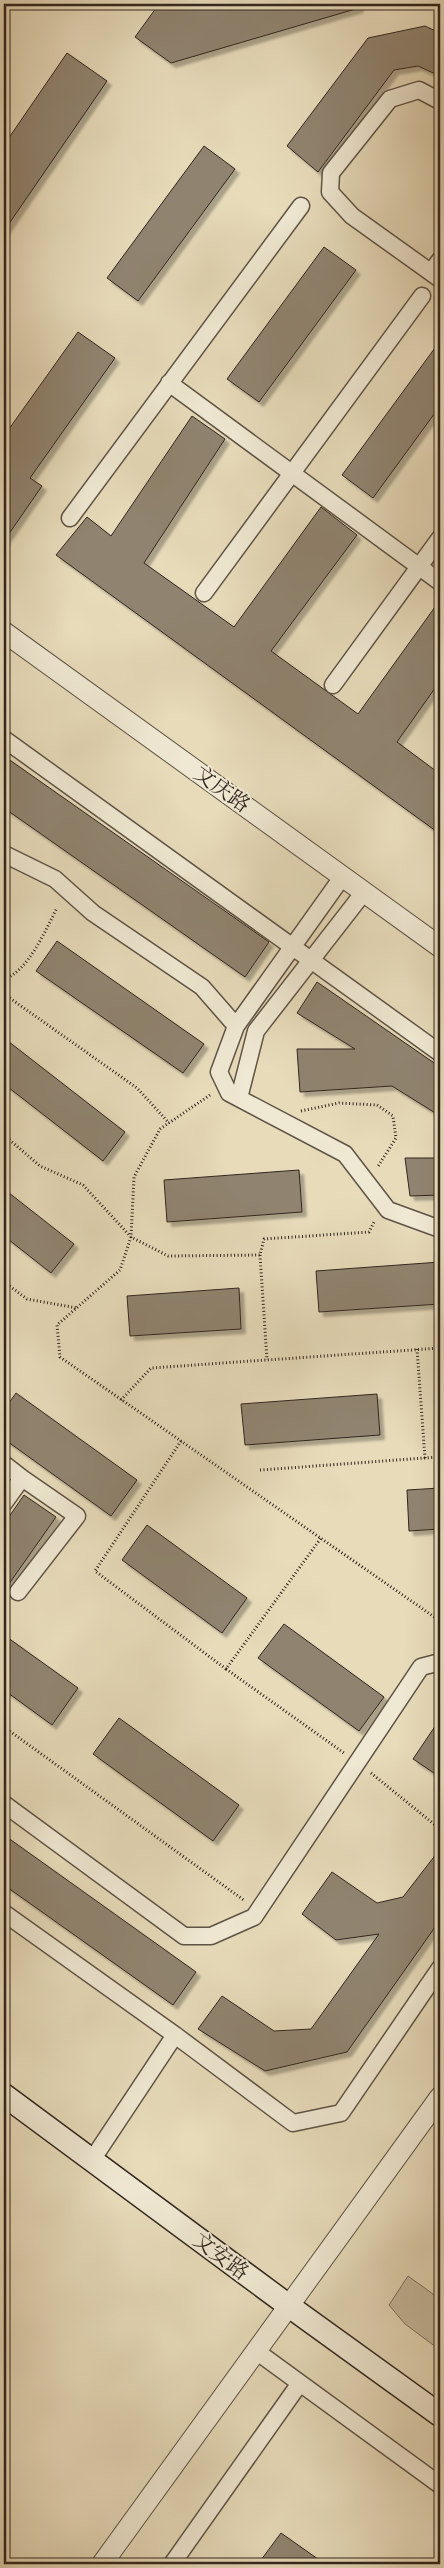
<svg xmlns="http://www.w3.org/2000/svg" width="444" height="2568" font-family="'IM FELL Double Pica','Noto Serif SC',serif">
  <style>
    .green { fill: #c8bca0; stroke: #7d7160 }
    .building { fill: #908470; stroke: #32261f; filter: url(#shadow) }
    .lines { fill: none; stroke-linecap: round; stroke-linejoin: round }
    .minor-casing { stroke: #5f5346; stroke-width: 19 }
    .tertiary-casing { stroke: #5f5346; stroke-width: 22 }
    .secondary-casing { stroke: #32261f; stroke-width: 25 }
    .path { stroke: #32261f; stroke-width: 3; stroke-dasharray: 1 2.5; stroke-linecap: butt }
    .minor { stroke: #efe8d2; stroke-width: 16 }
    .tertiary { stroke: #efe8d2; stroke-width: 20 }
    .secondary { stroke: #efe8d2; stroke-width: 22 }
    .labels { text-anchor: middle; stroke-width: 4; stroke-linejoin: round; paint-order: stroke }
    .street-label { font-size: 21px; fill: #32261f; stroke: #efe8d2 }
  </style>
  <defs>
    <filter id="shadow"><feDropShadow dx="4.5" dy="4.5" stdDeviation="1" flood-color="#0004"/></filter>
  </defs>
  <rect width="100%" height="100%" fill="#e7dbba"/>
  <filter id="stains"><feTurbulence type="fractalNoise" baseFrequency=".004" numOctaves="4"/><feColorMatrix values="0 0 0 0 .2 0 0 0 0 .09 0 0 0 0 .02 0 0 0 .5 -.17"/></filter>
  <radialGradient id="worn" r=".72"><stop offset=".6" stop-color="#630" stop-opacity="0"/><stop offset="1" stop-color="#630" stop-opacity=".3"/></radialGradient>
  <path class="green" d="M408,2276L440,2299V2350L405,2324L389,2305Z"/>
  <path class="building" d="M159,4H358L359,8L171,63L135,37Z
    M425,26L440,33V76L418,66L394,70L318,172L287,146L368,38Z
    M67,53L107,81L4,231V145Z
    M204,146L235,169L138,301L107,278Z
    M324,247L356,270L259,402L227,379Z
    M78,332L115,358L30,478L42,486L4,541V436Z
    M440,341V406L373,498L342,475Z
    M192,416L225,439L144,563L234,627L321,507L357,535L271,651L358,714L440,600V681L397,742L440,774V834L56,555L87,517L111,536Z
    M4,756L269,942L245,977L4,808Z
    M57,941L204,1044L183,1073L36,971Z
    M317,982L440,1067V1116L392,1086L300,1092L297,1049H355L297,1013Z
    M4,1038L125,1132L103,1161L4,1084Z
    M405,1158H440V1195L410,1196Z
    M299,1170L302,1212L167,1222L164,1180Z
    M4,1189L74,1244L51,1273L4,1236Z
    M440,1262V1304L319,1312L316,1271Z
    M239,1288L241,1329L130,1336L127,1296Z
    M16,1393L137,1480L111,1516L4,1439V1410Z
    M377,1394L380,1435L245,1445L241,1404Z
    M440,1488V1529L409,1531L407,1490Z
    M24,1495L56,1517L4,1591V1524Z
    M147,1525L247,1598L222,1633L122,1560Z
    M284,1624L384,1697L359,1731L258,1658Z
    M4,1635L78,1688L52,1725L4,1690Z
    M119,1718L239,1805L213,1841L93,1754Z
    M440,1719V1777L413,1759Z
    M4,1835L196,1972L173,2005L4,1885Z
    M440,1849V1920L347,2052L265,2071L198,2029L222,1996L274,2031L311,2029L379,1934L336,1940L302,1914L332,1872L377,1903L403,1897Z
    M281,2533L325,2564H258Z"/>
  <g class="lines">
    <defs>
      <path id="minor" d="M440,101L419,90L390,99L331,173L330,192L352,216L440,279
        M431,272L440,260
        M169,383L440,582
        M70,518L301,206
        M204,593L422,296
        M333,685L440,538
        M4,739L440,1053
        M4,854L55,879L93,913L202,987L236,1026L343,876
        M236,1026L219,1072L229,1093L345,1154L388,1210L440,1229
        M239,1098L256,1031L364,892
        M4,1464L22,1478L4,1503
        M18,1592L77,1516L22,1478
        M4,1804L184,1936H211L254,1917L421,1667L440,1662
        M4,1913L175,2035L92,2160
        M175,2035L293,2123L341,2113L440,1968
        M256,2351L440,2485
        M172,2564L300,2383"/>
      <path id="tertiary" d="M4,632L440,947
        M102,2564L440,2097"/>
      <path id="secondary" d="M4,2095L289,2306L440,2415"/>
    </defs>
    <use href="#minor" class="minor-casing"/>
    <use href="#tertiary" class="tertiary-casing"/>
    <use href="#secondary" class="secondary-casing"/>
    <path class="path" d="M4,979C28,972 46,929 57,908
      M4,994L137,1088L169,1123
      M210,1095L160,1129L134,1177L131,1237L120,1270L57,1325L60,1357L440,1621
      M301,1111L339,1103L377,1105L393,1116L396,1138L377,1168
      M4,1135L40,1166L83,1185L131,1237L168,1256L260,1255L264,1239L369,1232L375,1220
      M260,1255L267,1360
      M4,1282L27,1299L77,1308
      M417,1349L425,1458L440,1457
      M121,1400L151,1368L440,1348
      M181,1441L95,1571L226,1669L321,1538
      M260,1470L425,1458
      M226,1669L344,1753
      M4,1727L245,1901
      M371,1773L440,1829"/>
    <use href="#minor" class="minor"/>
    <use href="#tertiary" class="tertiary"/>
    <use href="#secondary" class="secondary"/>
  </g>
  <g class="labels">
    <g class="street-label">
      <text transform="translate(222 789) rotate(36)" y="7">文庆路</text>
      <text transform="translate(221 2256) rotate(37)" y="7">文安路</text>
    </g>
  </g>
  <rect width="444" height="2568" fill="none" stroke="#e7dbba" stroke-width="20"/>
  <rect x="5" y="5" width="434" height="2558" fill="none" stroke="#32261f" stroke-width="2.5"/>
  <rect x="10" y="10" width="424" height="2548" fill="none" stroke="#32261f"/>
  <rect width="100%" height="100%" filter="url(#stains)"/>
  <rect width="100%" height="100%" fill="url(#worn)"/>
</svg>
